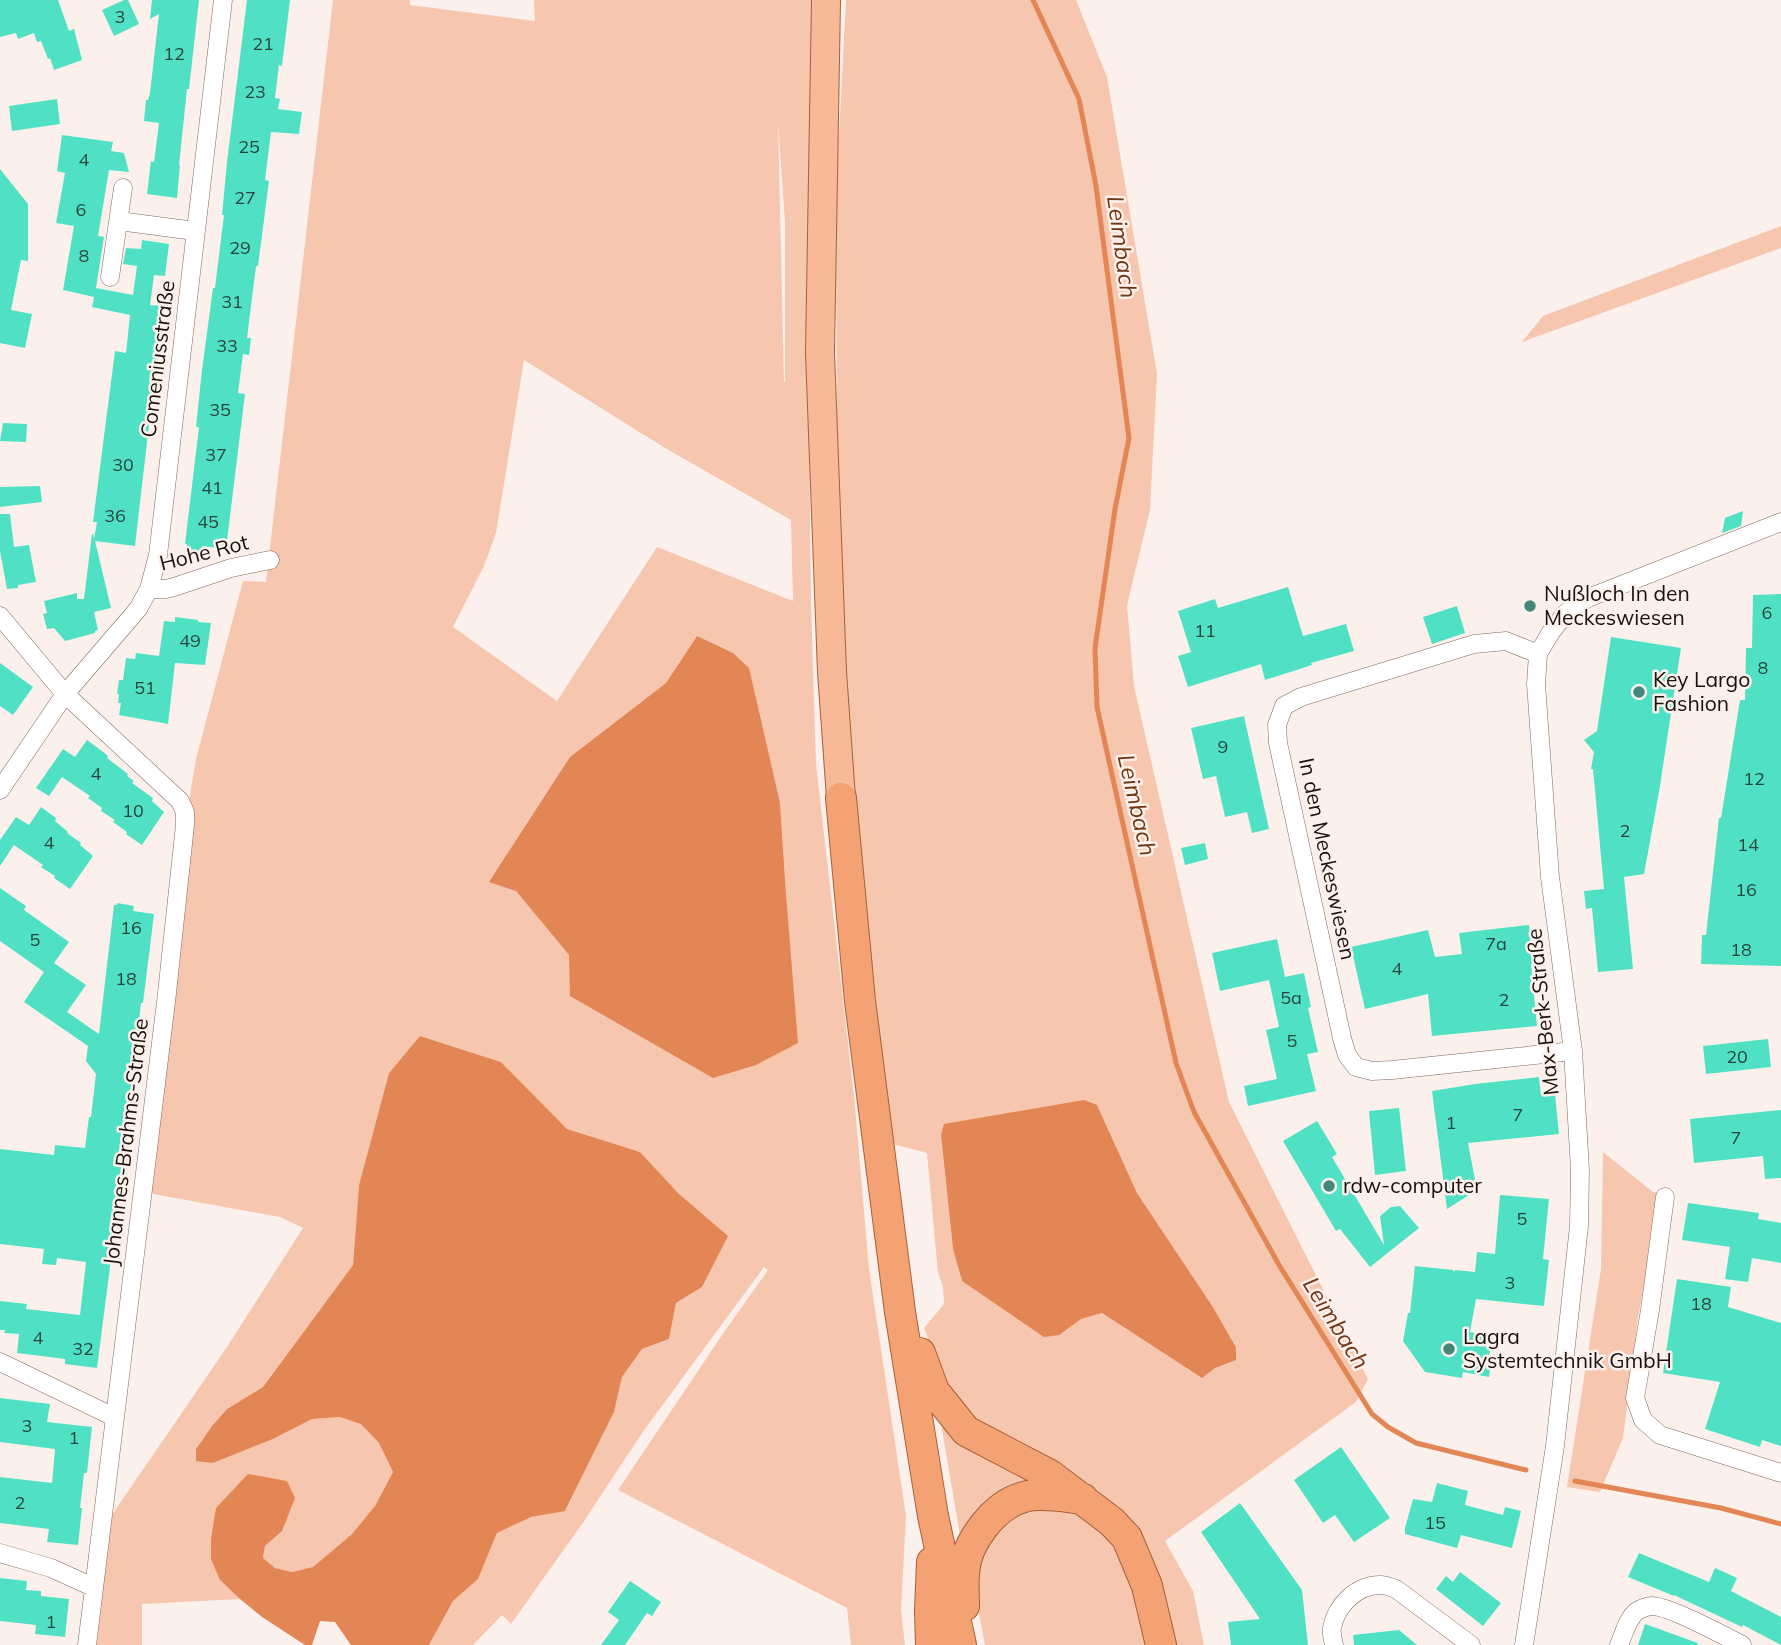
<svg xmlns="http://www.w3.org/2000/svg" width="1781" height="1645" font-family="Mulish,sans-serif">
  <style>
    .green { fill: #f7c6ae; fill-rule: evenodd }
    .water { fill: #e18654 }
    .lines { fill: none; stroke-linecap: round; stroke-linejoin: round }
    .stream { stroke: #e18654; stroke-width: 5 }
    .building { fill: #50e1c5 }
    .minor-casing { stroke: #80695d; stroke-width: 19 }
    .primary-casing { stroke: #a56039; stroke-width: 30 }
    .trunk-casing { stroke: #a56039; stroke-width: 32 }
    .minor { stroke: #fff; stroke-width: 18 }
    .primary { stroke: #f7b997; stroke-width: 28 }
    .trunk { stroke: #f4a274; stroke-width: 30 }
    .poi-dot { fill: #448678; stroke: #fbf0eb; stroke-width: 2.5 }
    .labels { text-anchor: middle; stroke-width: 5; stroke-linejoin: round; paint-order: stroke }
    .number-label { font-size: 18px; fill: #27453a }
    .street-label { font-size: 21px; fill: #19110c; stroke: #fbf0eb }
    .poi-label { font-size: 21px; fill: #19110c; stroke: #fbf0eb; text-anchor: start }
    .water-label { font-size: 23px; font-style: italic; fill: #703511; stroke: #fbf0eb }
  </style>
  <rect width="100%" height="100%" fill="#fbf0eb"/>
  <path class="green" d="M333,0H410V5L535,21L534,0H811L808,348L811,604L816,764L854,1096L869,1269L906,1516L901,1610L905,1645H851L847,1608L618,1490L722,1335L768,1270L764,1267L642,1433L582,1524L511,1624L502,1615L473,1645H429L453,1601L478,1579L497,1533L531,1517L566,1510L614,1412L622,1377L642,1349L669,1339L676,1303L702,1287L679,1194L640,1152L567,1129L501,1062L420,1036L389,1073L359,1185L353,1265L263,1387L227,1409L212,1426L196,1449L213,1463L273,1439L312,1419L340,1417L361,1423L379,1443L393,1472L375,1506L352,1534L313,1567L292,1572L275,1568L263,1558L265,1546L282,1531L220,1580L240,1599L142,1604V1645H93L107,1522L227,1347L303,1228L280,1217L148,1193L189,870L190,795L196,759L243,581L266,582ZM778,121L785,222V382L784,381ZM524,360L665,448L791,520L793,601L657,547L557,701L453,627L484,566L496,533ZM697,636L780,803L786,894L569,955L516,891L570,757L666,683Z
    M846,0H1076L1107,77L1157,374L1150,510L1127,605L1134,686L1229,1102L1368,1379L1356,1402L1165,1541L1193,1591L1204,1645H1173L1149,1566L972,1426L946,1387L924,1328L944,1304L943,1286L938,1273L927,1153L893,1144L857,842L841,631L837,452L836,195ZM1097,1105L1137,1193L1213,1307L1236,1346L1202,1378L1102,1313L1081,1319L962,1281L953,1249L941,1135Z
    M1781,226V248L1522,342L1543,316Z
    M1603,1152L1653,1192L1662,1193L1638,1317L1623,1438L1600,1492L1567,1487L1601,1269Z
    M939,1412L1055,1485L961,1541Z
    M1044,1504L1076,1511L1111,1540L1140,1600L1149,1645H985L977,1604L975,1572L984,1543L1020,1510Z"/>
  <path class="water" d="M697,636L733,653L749,668L780,803L786,894L798,1043L756,1065L713,1078L570,996L569,955L516,891L489,882L570,757L666,683Z
    M420,1036L501,1062L567,1129L640,1152L679,1194L728,1236L702,1287L676,1303L669,1339L642,1349L622,1377L614,1412L565,1511L531,1517L497,1533L478,1579L453,1601L429,1645H351L335,1622L320,1621L312,1645H305L262,1617L240,1599L220,1580L211,1559V1539L216,1508L248,1474L287,1481L295,1498L282,1531L265,1546L263,1558L275,1568L292,1572L313,1567L352,1534L375,1506L393,1472L379,1443L361,1424L340,1417L312,1419L273,1439L213,1463L196,1461V1449L212,1426L227,1409L263,1387L353,1265L359,1185L389,1073Z
    M1084,1100L1097,1105L1137,1193L1213,1307L1236,1347V1360L1215,1368L1202,1378L1102,1313L1081,1319L1059,1335L1044,1337L962,1281L953,1249L941,1135L944,1124Z"/>
  <g class="lines">
    <path class="stream" d="M1033,0L1079,99L1096,186L1129,438L1115,509L1095,648L1097,707L1176,1063L1194,1112L1279,1265L1372,1414L1388,1427L1416,1443L1526,1470
      M1575,1481L1721,1508L1781,1524"/>
  </g>
  <path class="building" d="M0,0H58L69,31L74,29L82,60L54,70L50,58L48,59L41,41L37,42L34,33L18,39L16,33L0,37Z
    M124,0H128L139,24L114,36L102,10Z
    M152,0H199L189,89H187L179,165H180L177,198L147,194L151,161L154,162L159,123L144,121L146,100H148L150,93L159,14L150,19Z
    M247,0H290L282,66L279,65L275,98L280,99L278,109L302,112L299,134L271,132L265,180L269,181L258,266H256L247,338H251L249,355L243,354L238,393L245,394L226,549L202,546V553L186,551L187,544H185L199,427H196L202,370L213,288H215L224,215H222L227,162Z
    M57,99L60,124L12,131L9,106Z
    M62,135L113,142L111,151L124,153L129,172L109,170L98,236L104,237L96,288L133,295L137,266L123,264L126,248L141,249L142,240L169,244L165,276L154,275L150,305L163,306L154,394H150L147,424L149,425L135,546L95,541L111,608L94,612L98,630L95,631V633L65,641L54,628L47,629L43,614L47,613L44,601L77,593V599H84L92,534H93L94,539L97,522H93L115,351L126,353L130,315L92,307L94,297L63,290L74,226L56,223L65,173L57,171Z
    M0,169L28,204V261L21,260L11,310L32,314L25,348L0,343Z
    M3,423L27,424L26,442L0,441Z
    M40,486L42,502L0,507V487Z
    M1743,511L1741,526L1722,533L1725,518Z
    M0,514H10L14,547L29,545L36,582L18,585V588L7,589L0,551Z
    M1288,587L1303,636L1346,624L1354,651L1311,663L1312,665L1265,680L1261,664L1188,687L1178,656L1191,652L1178,611L1215,599L1218,608Z
    M1781,594V966L1701,964L1702,935H1706L1719,818H1721L1740,700H1745L1746,648H1752L1753,595Z
    M1457,606L1465,633L1432,644L1423,617Z
    M175,617L198,620V622L211,623L205,665L175,663L168,724L119,715L121,703H118L119,694H117L119,680H123L126,658L135,659L136,653L159,656L164,621L175,622Z
    M1611,637L1681,648L1659,792L1644,874L1624,877L1633,969L1598,972L1592,908L1586,909L1584,891L1604,889L1593,769H1591L1594,752L1584,740L1597,731Z
    M0,663L33,687L13,715L0,706Z
    M1244,716L1269,829L1252,833L1247,812L1225,817L1216,776L1203,779L1191,728Z
    M87,740L102,751L108,756L107,758L128,774L127,776L134,781L132,783L153,798L152,801L164,812L142,845L126,834L127,832L113,822L115,820L101,811L102,808L88,798L90,796L62,777L49,796L36,788L63,749L75,757Z
    M41,807L56,818L55,821L68,832L67,833L81,843L80,845L93,856L70,889L54,878L55,876L41,867L43,865L14,845L0,866V840L16,817L29,825Z
    M1205,843L1208,859L1185,865L1181,848Z
    M0,888L26,906L24,910L69,942L54,963L86,985L67,1012L99,1034L114,905H117V903L134,906L133,911L154,914L143,1003H141L127,1122H129L123,1173H127L124,1198L119,1197L97,1368L65,1364V1359L17,1353L19,1334L4,1333L5,1330H0V1301L27,1304L26,1309L80,1315L86,1262L57,1258L56,1265L42,1264L44,1249L0,1244V1149L54,1155L55,1145L85,1148L89,1117H91L96,1074L86,1061L88,1046L24,1002L44,972L0,941Z
    M1529,925L1533,964H1531L1537,1026L1432,1036L1428,994L1365,1009L1351,947L1428,930L1435,957L1462,954L1459,933Z
    M1277,939L1285,977L1304,973L1311,1007L1308,1008L1318,1052L1307,1054L1316,1091L1248,1106L1244,1086L1277,1079L1266,1030L1279,1027L1269,980L1220,991L1212,953Z
    M1768,1039L1771,1067L1706,1074L1703,1046Z
    M1539,1077L1541,1095L1555,1094L1559,1134L1468,1143L1477,1190L1447,1209L1432,1091L1475,1084Z
    M1399,1108L1406,1171L1375,1175L1369,1111Z
    M1781,1110V1178L1765,1179L1763,1156L1694,1163L1690,1119Z
    M1317,1121L1337,1154L1332,1157L1384,1245L1380,1216L1391,1207L1400,1206L1419,1228L1370,1267L1340,1229L1336,1231L1283,1141Z
    M1500,1195L1549,1199L1543,1259L1549,1260L1544,1306L1476,1299L1470,1332L1493,1336L1489,1356H1492L1489,1377L1463,1372L1462,1378L1425,1372L1403,1341L1408,1313H1410L1415,1266L1453,1270L1455,1272V1270L1475,1272L1477,1252L1495,1254Z
    M1688,1203L1759,1213L1758,1219L1781,1223V1263L1752,1258L1748,1282L1725,1279L1730,1247L1682,1240Z
    M1677,1279L1731,1287L1728,1307L1781,1323V1446L1762,1440L1760,1447L1705,1429L1720,1382L1663,1373Z
    M0,1398L50,1404L47,1422L92,1427L87,1473H84L80,1508H82L78,1545L47,1542L49,1529L0,1523V1477L52,1483L55,1449L0,1442Z
    M1341,1447L1390,1518L1354,1542L1335,1515L1323,1523L1294,1480Z
    M1437,1483L1468,1491L1465,1505L1503,1515L1505,1507L1521,1511L1512,1548L1461,1535L1457,1548L1405,1534V1528L1413,1499L1432,1502Z
    M1240,1503L1302,1590L1308,1645H1231L1228,1622L1260,1619L1201,1532Z
    M1639,1553L1709,1582L1715,1568L1737,1578L1731,1591L1781,1617V1645L1743,1625L1742,1627L1674,1595V1596L1628,1577Z
    M1460,1572L1501,1603L1483,1626L1436,1589L1446,1576L1453,1582Z
    M0,1578L27,1581L26,1590L41,1591V1596L69,1599L65,1637L35,1634L36,1625L0,1621Z
    M630,1581L661,1602L652,1616L647,1613L625,1645H601L619,1620L608,1612Z
    M1645,1624L1698,1643L1697,1645H1638Z
    M1399,1630L1417,1645H1354L1353,1635Z"/>
  <g class="lines">
    <defs>
      <path id="minor" d="M119,221L195,231
        M110,277L123,188
        M149,589H166L174,587L231,568L270,560
        M0,616L65,694L180,801L185,812V825L166,1002L87,1645
        M1538,654L1506,641L1474,644L1301,697L1284,706L1277,725L1278,743L1342,1038L1347,1055L1356,1067L1372,1071L1392,1070L1573,1051
        M0,790L65,694L138,609L149,589L158,555L223,0
        M1665,1197L1650,1310L1635,1398L1643,1420L1660,1435L1781,1473
        M0,1362L114,1417
        M0,1553L51,1568L93,1587
        M1334,1645C1333,1640 1331,1633 1332,1628C1336,1606 1356,1585 1380,1585C1385,1585 1391,1587 1396,1589L1471,1645
        M1524,1645L1555,1446L1579,1226L1580,1170L1573,1051L1550,877L1536,684L1538,654L1551,632L1566,613L1588,598L1781,522
        M1619,1645C1624,1634 1627,1619 1637,1611C1640,1609 1648,1606 1652,1606C1669,1606 1725,1636 1742,1645"/>
      <path id="primary" d="M826,0L820,353L832,672L841,798"/>
      <path id="trunk" d="M841,798L860,1001L900,1312L933,1516L961,1645
        M920,1353L934,1391L966,1431L1050,1475L1112,1522L1127,1538L1147,1586L1161,1645
        M964,1606C964,1595 963,1584 964,1574C965,1543 994,1505 1024,1497C1041,1492 1065,1497 1083,1499
        M931,1645L930,1610L932,1562"/>
    </defs>
    <use href="#minor" class="minor-casing"/>
    <use href="#primary" class="primary-casing"/>
    <use href="#trunk" class="trunk-casing"/>
    <use href="#minor" class="minor"/>
    <use href="#primary" class="primary"/>
    <use href="#trunk" class="trunk"/>
  </g>
  <g class="poi-dot">
    <circle cx="1530" cy="606" r="7"/>
    <circle cx="1639" cy="692" r="7"/>
    <circle cx="1329" cy="1186" r="7"/>
    <circle cx="1449" cy="1349" r="7"/>
  </g>
  <g class="labels">
    <g class="number-label">
      <text x="120" y="23">3</text>
      <text x="263" y="50">21</text>
      <text x="174" y="60">12</text>
      <text x="255" y="98">23</text>
      <text x="249" y="153">25</text>
      <text x="84" y="166">4</text>
      <text x="245" y="204">27</text>
      <text x="81" y="216">6</text>
      <text x="240" y="254">29</text>
      <text x="84" y="262">8</text>
      <text x="232" y="308">31</text>
      <text x="227" y="352">33</text>
      <text x="220" y="416">35</text>
      <text x="216" y="461">37</text>
      <text x="123" y="471">30</text>
      <text x="212" y="494">41</text>
      <text x="115" y="522">36</text>
      <text x="208" y="528">45</text>
      <text x="1767" y="619">6</text>
      <text x="1205" y="637">11</text>
      <text x="190" y="647">49</text>
      <text x="1763" y="674">8</text>
      <text x="145" y="694">51</text>
      <text x="1223" y="753">9</text>
      <text x="96" y="780">4</text>
      <text x="1754" y="785">12</text>
      <text x="133" y="817">10</text>
      <text x="1625" y="837">2</text>
      <text x="49" y="849">4</text>
      <text x="1748" y="851">14</text>
      <text x="1746" y="896">16</text>
      <text x="131" y="934">16</text>
      <text x="35" y="946">5</text>
      <text x="1496" y="950">7a</text>
      <text x="1741" y="956">18</text>
      <text x="1397" y="975">4</text>
      <text x="126" y="985">18</text>
      <text x="1291" y="1004">5a</text>
      <text x="1504" y="1006">2</text>
      <text x="1292" y="1047">5</text>
      <text x="1737" y="1063">20</text>
      <text x="1518" y="1121">7</text>
      <text x="1451" y="1129">1</text>
      <text x="1736" y="1144">7</text>
      <text x="1522" y="1225">5</text>
      <text x="1510" y="1289">3</text>
      <text x="1701" y="1310">18</text>
      <text x="38" y="1344">4</text>
      <text x="83" y="1355">32</text>
      <text x="27" y="1432">3</text>
      <text x="74" y="1444">1</text>
      <text x="20" y="1509">2</text>
      <text x="1435" y="1529">15</text>
      <text x="51" y="1628">1</text>
    </g>
    <g class="street-label">
      <text transform="translate(158 359) rotate(-83)" y="7">Comeniusstraße</text>
      <text transform="translate(204 553) rotate(-14)" y="7">Hohe Rot</text>
      <text transform="translate(1327 859) rotate(78)" y="7">In den Meckeswiesen</text>
      <text transform="translate(1543 1012) rotate(-96)" y="7">Max-Berk-Straße</text>
      <text transform="translate(126 1142) rotate(-83)" y="7">Johannes-Brahms-Straße</text>
    </g>
    <g class="poi-label">
      <text x="1544" y="601">Nußloch In den<tspan x="1544" dy="24">Meckeswiesen</tspan></text>
      <text x="1653" y="687">Key Largo<tspan x="1653" dy="24">Fashion</tspan></text>
      <text x="1343" y="1193">rdw-computer</text>
      <text x="1463" y="1344">Lagra<tspan x="1463" dy="24">Systemtechnik GmbH</tspan></text>
    </g>
    <g class="water-label">
      <text transform="translate(1122 247) rotate(82)" y="8">Leimbach</text>
      <text transform="translate(1137 805) rotate(77)" y="8">Leimbach</text>
      <text transform="translate(1336 1323) rotate(58)" y="8">Leimbach</text>
    </g>
  </g>
</svg>
